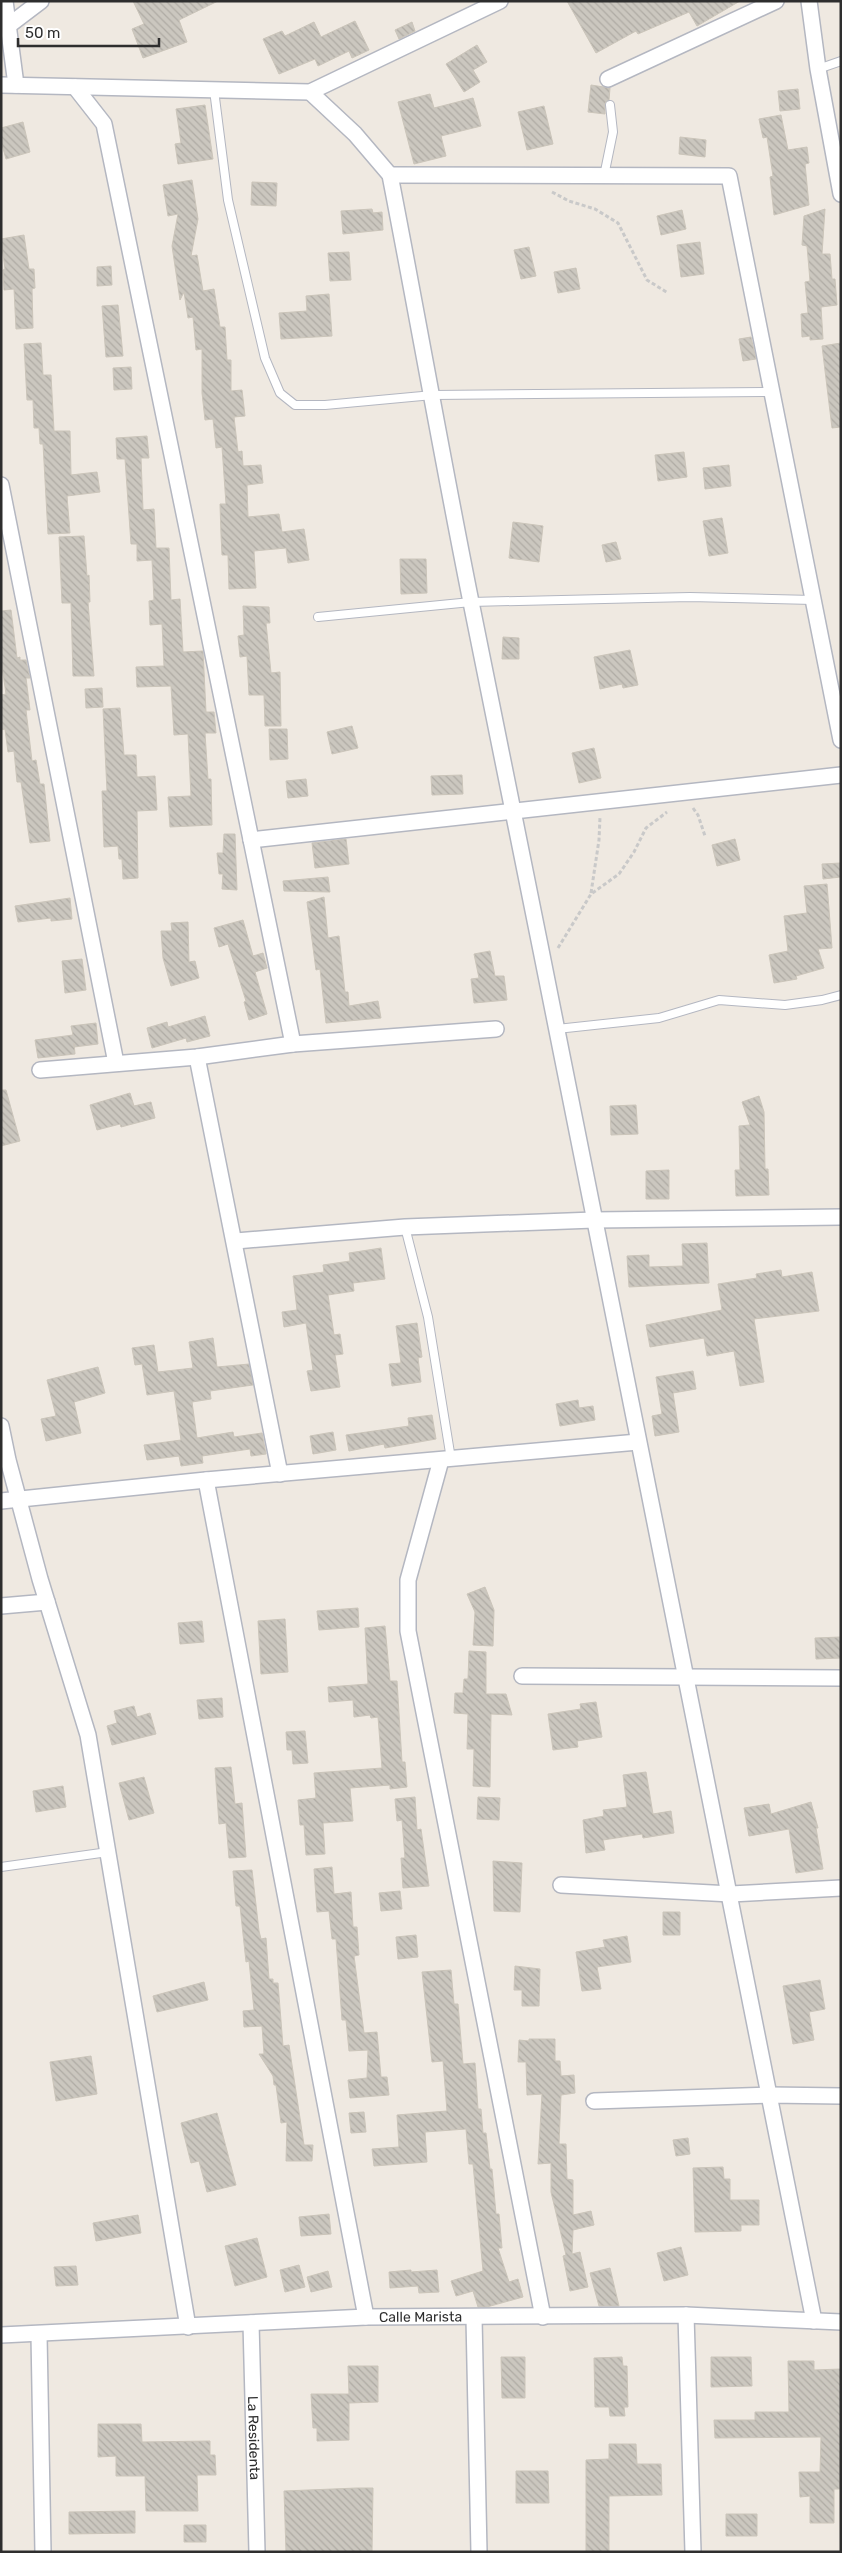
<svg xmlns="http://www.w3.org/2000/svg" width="842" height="2553" font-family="Rubik,sans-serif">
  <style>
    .building { fill: url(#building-back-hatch); stroke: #cbc5ba }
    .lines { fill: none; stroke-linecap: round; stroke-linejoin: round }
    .lane-casing { stroke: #b4b7c1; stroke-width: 10 }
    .street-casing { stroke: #b4b7c1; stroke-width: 18 }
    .path { stroke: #c9c9c9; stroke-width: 3; stroke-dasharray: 4 2.5; stroke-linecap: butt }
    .lane { stroke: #fff; stroke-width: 8 }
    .street { stroke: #fff; stroke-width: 15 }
    .labels { text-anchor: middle; stroke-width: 4; stroke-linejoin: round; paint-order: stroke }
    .street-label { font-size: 14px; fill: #2e2e2e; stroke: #fff }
  </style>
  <defs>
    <pattern id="building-back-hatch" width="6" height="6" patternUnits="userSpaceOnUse" patternTransform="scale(1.25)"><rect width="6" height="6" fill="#cbc7bf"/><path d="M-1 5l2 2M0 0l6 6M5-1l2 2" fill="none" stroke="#afaba4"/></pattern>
  </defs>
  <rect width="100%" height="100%" fill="#efe9e1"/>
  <path class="building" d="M133,1H218L179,20L187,42L143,58L132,29L144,24Z
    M567,1H740L697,26L689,12L638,34L636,31L596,53Z
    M355,21L369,50L352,58L349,51L318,66L315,59L279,74L263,39L282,31L285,36L314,22L321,37Z
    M412,22L415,31L399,39L395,30Z
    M477,45L487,62L473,70L480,82L464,92L446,64Z
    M591,85L610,88L609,100L605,103V114L588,112Z
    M798,89L800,109L780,111L778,91Z
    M430,94L434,108L473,98L481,126L441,136L446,156L414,164L398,102Z
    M205,105L213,159L178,164L175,144L181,143L176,109Z
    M544,106L553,144L527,150L518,112Z
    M781,115L788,150L807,147L809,163L805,164L809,205L774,215L770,177L773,176L767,137L763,138L759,119Z
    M23,122L30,152L6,159L1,141V128Z
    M680,137L706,140L705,157L679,154Z
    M192,180L198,219L191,256L197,255L203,291L214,289L220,327H225L227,360H231V391L242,390L245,416L234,417L238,452L242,451L243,466L261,465L263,483L247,485L248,517L279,514L282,532L304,529L309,560L288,563L286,548L254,551L256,588L229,589L228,555H222L221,535L220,504H226L222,447L216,448L213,419L205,420L202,393V349L196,350L193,317L188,318L184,292L180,300L172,246L178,214L168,216L163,185Z
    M252,182L277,183L276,206L251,205Z
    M372,209L373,213L382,212L383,230L343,234L341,211Z
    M825,209L822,254H830L832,279H835L837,305L821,307L823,339L810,340V336L802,337L801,314L808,313L805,282L810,281L807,246L802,245L804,216Z
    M682,210L686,229L661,235L657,216Z
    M24,235L29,269H34L35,288L32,289L33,328L16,329L14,289L4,290L3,270L5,269L1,239Z
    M700,242L704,274L681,277L677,245Z
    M529,247L536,276L521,279L514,250Z
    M349,252L351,280L330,281L328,253Z
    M111,266L112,285L97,286V267Z
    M576,268L580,289L558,293L554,272Z
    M329,294L332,336L281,339L279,313L307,311L306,296Z
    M118,305L123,356L106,357L102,306Z
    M751,337L756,359L743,361L739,339Z
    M41,343L43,375H51L54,431H70L71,475L97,472L100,492L67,496L70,533L48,534L43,444H40L39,428H34L33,400H27L24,344Z
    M841,343V427L832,428L822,346Z
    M131,367L132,389L114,390L113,368Z
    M147,436L149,458H141L143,510L154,509L156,548H169L171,600L180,599L183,652L203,651L206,712H214L216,733H205L208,779H211L212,825L170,827L168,797L191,796L188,734L174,735L171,686L137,687L136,667L164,666L162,624L150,625L149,601L154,600L152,560L137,561V544H131L125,459H117L116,438Z
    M684,452L687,477L658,481L655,455Z
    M729,465L731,486L705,489L703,468Z
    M722,518L728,553L709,556L703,521Z
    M513,522L543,526L539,562L509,558Z
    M84,536L87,576L89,575L90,602H88L94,676H73L71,603H62L59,537Z
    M616,542L621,559L606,562L602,545Z
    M400,559H426L427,593L401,594Z
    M243,606L269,607L270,623H266L271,673L280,672L281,726H265L264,695H249L247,656L240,657L238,636L244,635Z
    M11,610L17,658L20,657V660H26L30,678H26L30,710H26L32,761L36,760L40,784H44L50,841L30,843L21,782H17L14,751L8,752L5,729L1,730V695L6,694L1,660V611Z
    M503,637L519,638V659H502Z
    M630,650L638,685L623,688L622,684L600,689L594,657Z
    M102,688L103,707L86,708L85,689Z
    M120,708L124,755H136L137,777L155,776L157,810L137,811L138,878L123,879L122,859H119L118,846L104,847L102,791H107L103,709Z
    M352,726L358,748L332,754L327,732Z
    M269,729H287L288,759L270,760Z
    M594,748L601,778L579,783L572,753Z
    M462,775L463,794L432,795L431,776Z
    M306,779L308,796L288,798L286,781Z
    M224,834H235L237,890L222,889L223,874H219L217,853H223Z
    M346,839L349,864L315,868L312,843Z
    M735,839L740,860L717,866L712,845Z
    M841,863V877L823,879L822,864Z
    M328,877L330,892L284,891L283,881Z
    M827,884L832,948L818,949L824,968L796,976L797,979L774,983L769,955L788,951L784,916L807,913L804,886Z
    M324,897L328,938L339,936L345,992H348L349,1006L378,1001L381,1018L326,1023L320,969L316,970L307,902Z
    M70,898L72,919L51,921V918L18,922L15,906Z
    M243,920L253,956L263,953L267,968L255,972L267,1014L249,1020L244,1002L246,1001L228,944L219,947L214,928Z
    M188,922L189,962L195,961L199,978L171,986L163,958L161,931H172L171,923Z
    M490,951L495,976H504L507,1000L474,1003L471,979L479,978L474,954Z
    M82,959L86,990L65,993L62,961Z
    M205,1016L210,1036L187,1042L186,1038L152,1048L147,1028L167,1022L168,1027Z
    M96,1023L98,1044L74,1047V1043L75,1054L38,1058L35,1040L73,1035L71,1026Z
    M1,1090H6L20,1141L1,1146Z
    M130,1093L134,1106L151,1102L155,1118L121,1127L120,1124L97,1130L90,1105Z
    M759,1096L764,1112L765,1169H768L769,1195L736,1196L735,1170H740L739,1126L750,1125L742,1102Z
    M636,1105L638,1134L611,1135L610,1106Z
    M669,1170V1199H646V1171Z
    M707,1243L709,1283L629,1287L627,1256L649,1255V1267L683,1266L682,1244Z
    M381,1248L385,1279L353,1283L354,1291L328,1295L334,1335L340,1334L343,1354L335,1355L340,1387L311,1391L307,1371L313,1370L306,1323L284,1327L282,1312L297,1310L293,1276L324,1272L323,1265L350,1261L349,1253Z
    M781,1270L782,1277L812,1272L819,1311L754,1319L764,1382L740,1386L734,1351L707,1356L704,1338L650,1347L646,1325L722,1310L718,1284L757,1278L756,1274Z
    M417,1323L422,1357L418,1358L421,1382L392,1386L389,1364L401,1363L396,1326Z
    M213,1338L217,1367L249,1364L253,1385L210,1391L211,1399L192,1402L197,1438L233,1432L234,1437L262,1433L266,1454L251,1456L250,1449L202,1456L203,1463L181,1466L179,1456L147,1460L144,1445L181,1440L174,1391L147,1395L142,1364L135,1365L132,1348L154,1345L158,1372L193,1368L189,1342Z
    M98,1367L105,1393L74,1402L81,1433L46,1441L41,1419L56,1416L47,1380Z
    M693,1371L696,1389L673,1393L679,1432L655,1436L652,1416L662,1414L656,1377Z
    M578,1400L579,1408L593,1406L595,1420L560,1426L556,1404Z
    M432,1415L436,1439L385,1448L384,1444L349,1451L346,1435L409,1426L408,1418Z
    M333,1432L336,1450L313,1454L310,1436Z
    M485,1587L494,1610L493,1646L473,1645L475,1612L467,1594Z
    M358,1608L359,1627L319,1630L317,1611Z
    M285,1619L288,1672L261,1674L258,1621Z
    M202,1621L204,1642L180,1644L178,1623Z
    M385,1626L390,1681H397L402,1762H405L407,1787L390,1789V1785L350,1788L353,1821L323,1823L325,1854L306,1855L304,1825H300L298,1800L316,1798L314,1773L382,1768L378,1717L371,1718L370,1715L354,1717L353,1700L329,1702L328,1687L368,1684L365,1628Z
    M841,1637V1658L816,1659L815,1638Z
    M469,1651L486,1652V1694H506L512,1715L491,1714L490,1787L473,1786L474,1749H467L468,1714L454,1713L455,1693H463L464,1679H468Z
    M222,1698L223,1717L199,1719L197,1700Z
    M596,1702L602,1737L577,1741L578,1747L553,1750L548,1714L581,1709L580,1704Z
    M134,1706L137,1717L150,1713L156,1734L112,1745L107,1726L117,1723L114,1711Z
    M305,1731L308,1763L293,1764L292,1750H287L286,1732Z
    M231,1767L235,1804L242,1803L246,1857L229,1858L226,1823L219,1824L215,1768Z
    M646,1772L653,1814L671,1811L674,1833L643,1838L642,1834L603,1840L605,1850L586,1853L583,1820L604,1816L603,1810L627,1807L623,1775Z
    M144,1777L154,1813L129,1820L119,1783Z
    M63,1786L66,1807L36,1812L33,1791Z
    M415,1797L417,1830L421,1829L429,1886L403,1888L401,1858H405L402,1820L397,1821L395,1799Z
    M478,1797L500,1798L499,1820L477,1819Z
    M811,1802L818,1828H816L823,1869L796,1873L789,1829L749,1836L744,1808L769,1804L771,1814Z
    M493,1861L522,1863L520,1912L494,1911Z
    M332,1867L334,1894L351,1892L353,1927H357L359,1955L354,1956L364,2033L377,2032L381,2077H387L389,2095L350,2098L348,2080L367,2078L368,2050L349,2051L346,2020H342L336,1939H332L329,1911L317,1912L314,1869Z
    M252,1870L259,1931L261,1939L266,1938L269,1979H273V1983H278L283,2046L289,2045L304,2145H313L312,2161H286L287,2122L281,2123L276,2085H274L273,2076L259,2054H264L262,2026L244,2027L243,2011L254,2010L249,1961L246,1962L240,1906H236L233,1871Z
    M400,1891L402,1909L381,1911L379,1893Z
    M663,1912H680V1935H663Z
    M416,1935L418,1957L398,1959L396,1937Z
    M627,1936L631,1962L597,1967L601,1989L582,1991L576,1952L605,1947L603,1940Z
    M515,1966L540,1969L539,2006H522V1990H514Z
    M451,1970L454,2004H458L463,2064L475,2063L478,2109H481L483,2133H486L490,2169H492L496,2214H499L502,2248H498L509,2282L518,2279L523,2297L487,2307H478L473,2291L456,2296L451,2281L483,2271L473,2164H469L466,2129L425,2132L427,2162L374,2166L372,2149L399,2147L397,2115L447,2111L443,2061L432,2062L422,1972Z
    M820,1980L825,2009L809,2012L814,2040L793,2044L783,1986Z
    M204,1982L208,2000L157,2012L153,1996Z
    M529,2039H555V2061H560L561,2076L574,2075L575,2093L561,2095L559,2144H566L567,2179L573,2180V2215L591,2211L594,2225L573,2230L572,2254L580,2252L588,2287L570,2291L563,2256L566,2255L551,2192V2163L538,2164L542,2094L527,2095L526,2062H518L519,2040L529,2041Z
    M91,2056L97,2094L56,2101L50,2062Z
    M364,2112L366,2132L351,2133L349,2113Z
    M217,2113L236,2185L207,2192L199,2161L191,2163L181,2123Z
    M688,2138L690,2154L676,2156L673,2140Z
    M723,2167L724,2179H730V2200H759V2225H741V2231L695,2232L693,2168Z
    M329,2214L331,2234L301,2236L299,2217Z
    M138,2215L141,2233L96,2241L93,2223Z
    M257,2238L267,2277L235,2286L225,2246Z
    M681,2247L688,2275L664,2281L657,2253Z
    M299,2265L305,2287L285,2292L280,2270Z
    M76,2266L78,2285L56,2286L54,2267Z
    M610,2268L619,2306H599L590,2273Z
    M411,2270V2272L437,2270L439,2292L419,2293L418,2286L390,2288L389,2272Z
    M328,2271L332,2287L311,2292L307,2277Z
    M501,2357H525V2398H502Z
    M622,2357L623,2366H627L628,2407H624L625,2416H610L609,2407H595L594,2358Z
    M711,2357H751L752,2386L711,2387Z
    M788,2361H814V2370L841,2369L840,2489H834V2523H810V2496L800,2497L799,2472H820L821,2437L715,2438L714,2420H755V2412H789Z
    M348,2366H378V2402L349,2403V2440L317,2441V2428H313L311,2394H349Z
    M98,2424H141L142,2442L210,2441V2455H215L216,2475H197L198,2511H146L145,2476H116V2456L98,2457Z
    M609,2444H636L637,2464H661L662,2495L609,2496V2552H586V2460L609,2459Z
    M516,2471H548L549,2503H516Z
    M357,2488H373L372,2552H286L284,2491Z
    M135,2511V2533L69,2534V2512Z
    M726,2514H757V2536H726Z
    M184,2525H206V2542H184Z"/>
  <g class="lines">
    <defs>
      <path id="lane" d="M818,69L841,61
        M214,90L228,200L265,358L280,393L295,405H325L433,395L773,392
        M604,176L613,132L610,105
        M318,617L471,602L690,597L813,600
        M557,1029L659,1018L719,1000L785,1005L822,1000L841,995
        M405,1227L428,1317L451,1459
        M1,1867L108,1852"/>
      <g id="street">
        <path d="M5,1L16,85"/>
        <path d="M809,1L818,69L841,194"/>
        <path d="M8,26L41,1"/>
        <path d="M608,79L776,1"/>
        <path d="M1,85L310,92L500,1"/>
        <path d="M75,87L104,124L293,1044"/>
        <path d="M310,92L355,134L390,175C418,319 443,463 472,607C587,1178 701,1749 814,2321"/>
        <path d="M390,175L729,176L841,740"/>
        <path d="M1,485L116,1063"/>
        <path d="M251,840L841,775"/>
        <path d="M197,1057L280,1474"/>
        <path d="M40,1070L197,1057L293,1044L496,1029"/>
        <path d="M236,1241L405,1227L594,1220L841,1217"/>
        <path d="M1,1426L8,1460L40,1579L88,1735L188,2327"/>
        <path d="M441,1460L408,1580V1631L543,2317"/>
        <path d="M206,1480L366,2317"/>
        <path d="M1,1501L206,1480L638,1442"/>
        <path d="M1,1606L47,1602"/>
        <path d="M522,1676L841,1678"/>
        <path d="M561,1885L731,1894L841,1888"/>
        <path d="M594,2101L769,2095L841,2096"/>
        <path d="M686,2315L693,2552"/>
        <path d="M474,2318L479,2552"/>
        <path id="s1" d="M251,2323L257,2552"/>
        <path id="s2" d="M1,2335L366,2317L686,2315L841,2322"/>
        <path d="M39,2335L43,2552"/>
      </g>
    </defs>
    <use href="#lane" class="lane-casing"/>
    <use href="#street" class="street-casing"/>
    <path class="path" d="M552,192L569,201L595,209L618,223L647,280L668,293
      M693,808L698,815L705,836
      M591,893L599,840L600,817
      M558,948L591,894L619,874L634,852L646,828L667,812"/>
    <use href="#lane" class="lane"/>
    <use href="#street" class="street"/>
  </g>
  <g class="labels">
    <g class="street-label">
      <text dy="5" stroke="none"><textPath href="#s2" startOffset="420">Calle Marista</textPath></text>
      <text dy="5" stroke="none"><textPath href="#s1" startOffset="115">La Residenta</textPath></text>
    </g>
  </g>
  <rect width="842" height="2553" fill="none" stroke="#2e2e2e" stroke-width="5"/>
  <path d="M18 38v8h141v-8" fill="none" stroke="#2e2e2e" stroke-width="2.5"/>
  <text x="25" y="38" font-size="15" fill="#2e2e2e" stroke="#ffffff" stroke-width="4" paint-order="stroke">50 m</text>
</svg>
